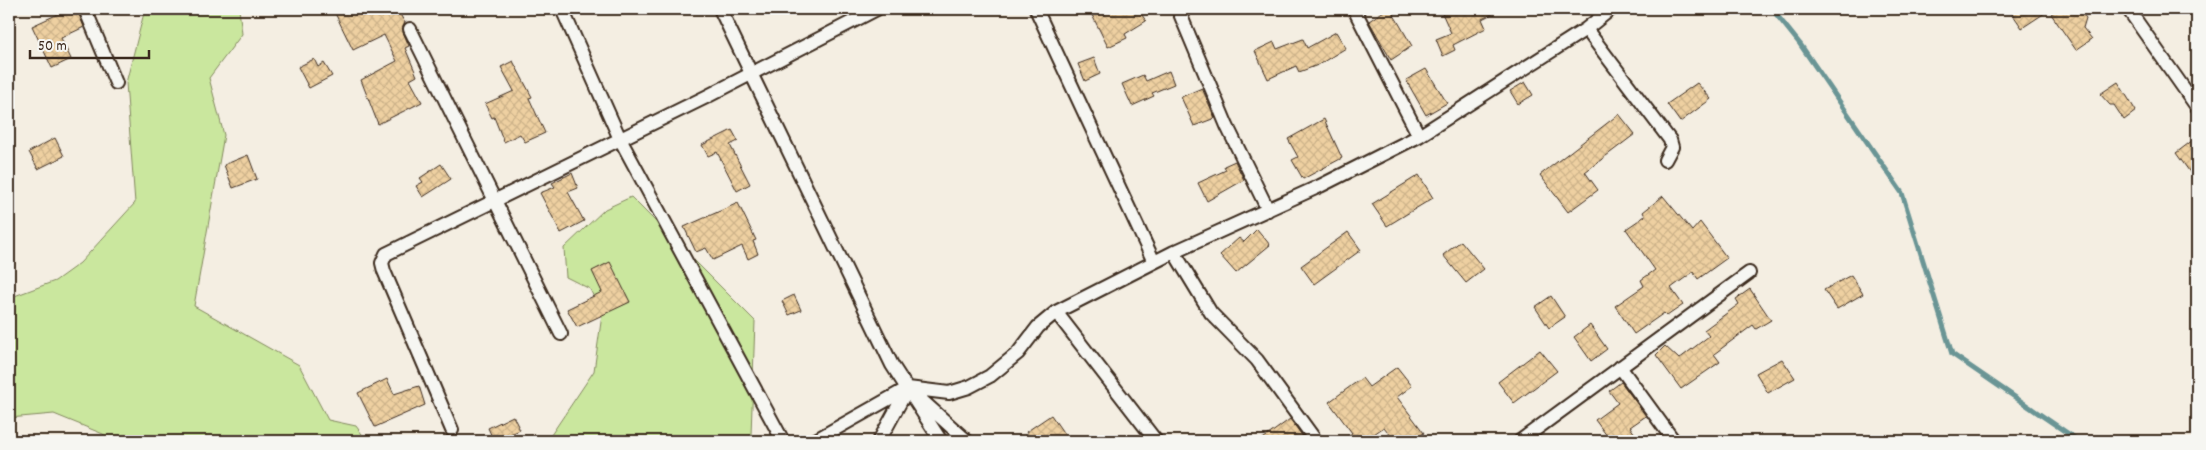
<svg xmlns="http://www.w3.org/2000/svg" width="2206" height="450" font-family="Dekko,sans-serif">
  <style>
    .green { fill: #cae79e; stroke: #82885e }
    .lines { fill: none; stroke-linecap: round; stroke-linejoin: round }
    .stream { stroke: #6a9595; stroke-width: 5 }
    .building { fill: url(#building-cross-hatch); stroke: #3b2a1e }
    .street-casing { stroke: #3b2a1e; stroke-width: 16 }
    .street { stroke: #f6f6f2; stroke-width: 12 }
  </style>
  <defs>
    <pattern id="building-cross-hatch" width="8" height="8" patternUnits="userSpaceOnUse" patternTransform="scale(1.25)"><rect width="8" height="8" fill="#eed0a1"/><path d="M0 0l8 8M0 8l8-8" fill="none" stroke="#cdb38a"/></pattern>
  </defs>
  <rect width="100%" height="100%" fill="#f4eee2"/>
  <filter id="ink" filterUnits="userSpaceOnUse"><feTurbulence type="fractalNoise" baseFrequency=".02" numOctaves="2"/><feDisplacementMap in="SourceGraphic" scale="10" xChannelSelector="R" yChannelSelector="G"/><feConvolveMatrix kernelMatrix="1 2 1 2 8 2 1 2 1" color-interpolation-filters="sRGB"/></filter>
  <g filter="url(#ink)">
    <path class="green" d="M145,9H239L242,34L209,78L224,135L194,306L299,365L328,420L356,426L367,441H111L103,434L54,414L9,418V298L55,281L80,263L135,203L126,83Z
      M631,197L755,321L751,435L749,441H547L594,371L602,315L590,289L566,277L564,248L605,209Z"/>
    <g class="lines">
      <path class="stream" d="M1772,9L1800,44L1902,193L1952,354L2079,441"/>
    </g>
    <path class="building" d="M69,9H77L84,27L61,38L71,59L52,68L32,26Z
      M333,9H397L405,23L403,32L409,46L405,48L417,76L410,80L422,102L378,124L361,80L397,61L384,35L353,50Z
      M1089,9H1138L1146,21L1125,34L1127,38L1108,47Z
      M1387,9H1390L1397,20L1412,46L1391,60L1369,21Z
      M1450,9H1502L1482,19L1486,28L1453,45L1455,50L1443,56L1436,39L1451,33L1442,13Z
      M2009,9H2051L2022,28Z
      M2058,9H2079L2086,18L2083,28L2092,39L2076,50L2051,14Z
      M1336,32L1346,48L1318,65L1299,72L1296,66L1268,79L1255,51L1274,42L1277,49L1303,39L1307,48Z
      M1094,58L1100,74L1085,81L1078,64Z
      M314,59L318,67L324,63L332,76L309,88L298,67Z
      M513,61L532,97L529,98L545,133L525,142L520,134L504,142L494,117L492,118L485,104L514,91L501,67Z
      M1426,69L1447,103L1426,115L1406,80Z
      M1169,71L1174,84L1152,93L1154,96L1132,106L1122,84L1143,75L1146,81Z
      M1525,82L1533,95L1518,104L1510,91Z
      M2118,82L2136,111L2124,120L2114,105H2110L2100,94Z
      M1697,83L1711,99L1680,122L1667,104Z
      M1202,88L1215,118L1194,126L1181,97Z
      M1619,114L1635,134L1585,172L1598,190L1568,212L1540,175Z
      M1324,119L1342,158L1303,179L1292,160L1298,157L1288,139Z
      M732,130L738,141L730,145L750,184L737,191L717,152L708,156L702,145Z
      M2197,137V182L2176,153Z
      M55,138L64,156L38,169L29,152Z
      M248,155L257,179L233,188L224,165Z
      M1235,161L1244,180L1207,201L1198,183L1226,170L1224,166Z
      M441,164L451,179L423,197L416,186L423,182L420,178Z
      M572,173L578,188L568,192L584,221L561,233L540,193L555,187L552,183Z
      M1419,175L1433,198L1387,226L1372,204Z
      M1663,196L1692,231L1700,222L1727,258L1698,279L1693,272L1671,288L1683,305L1667,316L1664,313L1634,334L1615,306L1644,286L1641,280L1655,270L1626,229L1645,216L1643,212Z
      M738,203L756,240L753,241L758,254L748,259L742,246L713,260L706,248L696,252L684,227Z
      M1257,229L1270,245L1236,273L1220,255L1239,238L1244,242Z
      M1348,232L1361,250L1314,284L1301,266Z
      M1461,241L1484,269L1466,283L1443,255Z
      M610,262L630,302L577,327L567,309L602,292L592,271Z
      M1851,275L1863,294L1837,309L1824,290Z
      M1750,289L1771,320L1756,329L1753,325L1714,354L1720,362L1681,389L1656,355L1665,346L1679,359L1709,336L1704,330L1739,304L1736,299Z
      M794,295L801,310L789,315L782,301Z
      M1551,296L1565,317L1549,328L1535,307Z
      M1590,325L1607,349L1591,361L1574,337Z
      M1540,350L1557,371L1514,403L1498,382Z
      M1782,359L1795,378L1768,393L1756,373Z
      M1397,367L1412,386L1397,397L1424,433L1412,441H1395L1384,427L1364,441H1341L1352,433L1329,402L1362,378L1369,387Z
      M387,379L394,394L419,386L425,405L375,427L358,393Z
      M1621,382L1646,416L1630,427L1635,434L1625,441H1611L1595,420L1618,403L1609,391Z
      M1051,415L1069,441H1032L1026,432Z
      M513,416L520,430L494,441L488,428Z
      M1290,419L1306,441H1260Z"/>
    <g class="lines">
      <defs>
        <path id="street" d="M85,9L116,83
          M562,9L620,139L783,441
          M720,9L892,365L941,441
          M1036,9L1154,262
          M1178,9L1227,126L1268,210
          M1354,9L1419,136
          M2128,9L2197,107
          M410,29L561,334
          M1586,29L1670,140L1672,147L1665,160
          M1174,252L1211,313L1257,360L1316,441
          M1056,312L1156,441
          M1620,367L1674,441
          M452,430L384,271L382,263L386,254L706,97L877,9
          M814,441L908,388L949,393L969,387L990,376L1018,353L1038,327L1056,312L1174,252L1320,186L1419,136L1586,29L1611,9
          M879,441L908,388L967,441
          M1520,441L1749,273"/>
      </defs>
      <use href="#street" class="street-casing"/>
      <use href="#street" class="street"/>
    </g>
  </g>
  <rect width="2206" height="450" fill="none" stroke="#f6f6f2" stroke-width="30"/>
  <rect x="15" y="15" width="2176" height="420" fill="none" stroke="#3b2a1e" stroke-width="2" filter="url(#ink)"/>
  <path d="M30 50v8h119v-8" fill="none" stroke="#3b2a1e" stroke-width="2.5"/>
  <text x="38" y="50" font-size="15" fill="#3b2a1e" stroke="#f6f6f2" stroke-width="4" paint-order="stroke">50 m</text>
</svg>
